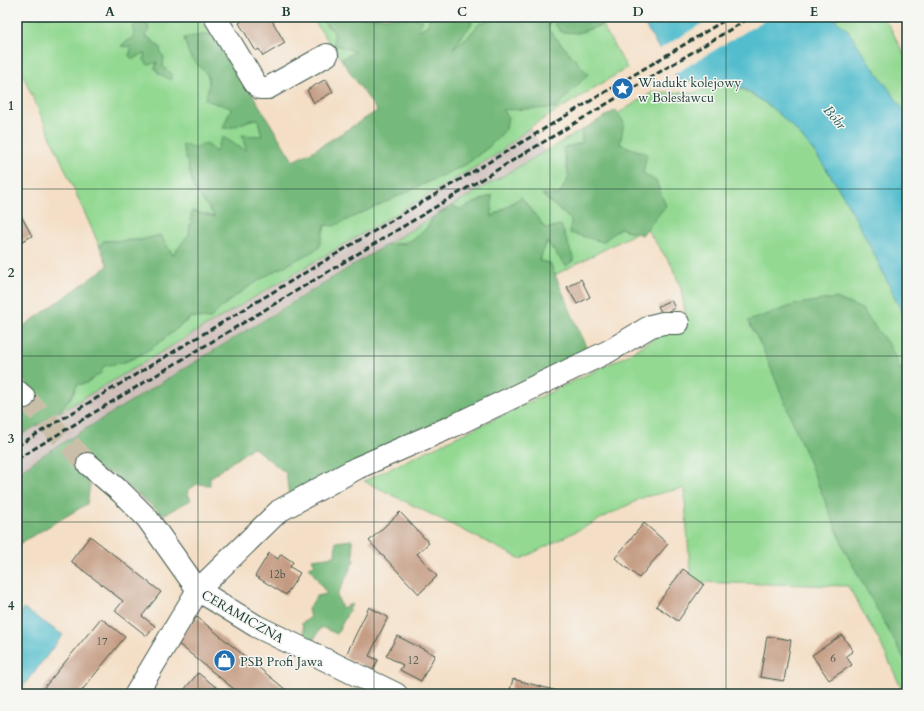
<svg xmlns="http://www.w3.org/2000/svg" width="924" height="711" font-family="Cardo,serif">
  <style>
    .industrial { fill: #cfc0bb }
    .green { fill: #93d992; stroke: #598b63; fill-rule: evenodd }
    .forest { fill: #76b97c; stroke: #4a7b58 }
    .water { fill: #52bdcd; stroke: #387d80 }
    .pier { fill: #f4dfc6 }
    .building { fill: #c49b82 }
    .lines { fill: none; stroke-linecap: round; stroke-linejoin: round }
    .minor-tunnel { stroke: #c9bfa9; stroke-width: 22; stroke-dasharray: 22 11; stroke-linecap: butt }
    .minor-casing { stroke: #3f554a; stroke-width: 24 }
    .minor { stroke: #fff; stroke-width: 22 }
    .rail { stroke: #1f3d34; stroke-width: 3; stroke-dasharray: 6 3; stroke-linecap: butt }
    .grid { fill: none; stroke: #1f3d34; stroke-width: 1; stroke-opacity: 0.55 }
    .labels { text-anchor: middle; stroke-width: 3; stroke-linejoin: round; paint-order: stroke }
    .number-label { font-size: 11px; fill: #485448 }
    .poi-label { font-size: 13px; fill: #1f3d34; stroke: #f6f6f2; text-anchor: start }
    .street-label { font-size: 13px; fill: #1f3d34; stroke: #f6f6f2 }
    .water-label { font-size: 14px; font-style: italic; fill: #2c5d5a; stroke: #f6f6f2 }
    .neatline { fill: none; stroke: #1f3d34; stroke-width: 1.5 }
    .grid-label { font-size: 13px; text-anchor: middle; font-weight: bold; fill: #1f3d34 }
  </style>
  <rect width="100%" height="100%" fill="#f6f6f2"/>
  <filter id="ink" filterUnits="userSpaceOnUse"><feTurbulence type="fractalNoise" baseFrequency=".025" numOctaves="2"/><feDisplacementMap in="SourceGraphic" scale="8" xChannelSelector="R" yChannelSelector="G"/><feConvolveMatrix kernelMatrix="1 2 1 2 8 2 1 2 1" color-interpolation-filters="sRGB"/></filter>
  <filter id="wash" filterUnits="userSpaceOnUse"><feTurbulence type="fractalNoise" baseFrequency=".012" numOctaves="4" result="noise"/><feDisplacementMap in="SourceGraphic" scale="16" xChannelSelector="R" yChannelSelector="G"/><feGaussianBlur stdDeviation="0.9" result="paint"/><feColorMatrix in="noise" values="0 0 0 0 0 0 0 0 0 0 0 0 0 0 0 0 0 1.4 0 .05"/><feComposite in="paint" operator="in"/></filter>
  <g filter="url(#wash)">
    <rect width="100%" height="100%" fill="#f4dfc6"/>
    <path class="industrial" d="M530,127L545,152L494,181L286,305L43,455L17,473V437L499,153Z"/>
    <path class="green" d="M17,17H206L218,38L190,55L206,72L210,83L231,108L224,128C237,129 242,120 258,119L262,137L246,151L215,152L207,143L194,148V188L216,217L192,211L189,234L173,255L160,235L141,240L103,241L100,247L17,62ZM145,35C157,42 162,54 163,68L172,74L155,68L157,62L146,53L129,55L132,46H121L134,36Z
      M311,17H328L323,22L356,52L341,59Z
      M404,17H430L428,25L418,31L408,19Z
      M469,17H498L480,23L469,36L452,50L472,23Z
      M551,17L578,33L602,25L627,68L530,127L499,153L58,413L73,395L77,385C92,381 93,373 104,366C111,362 118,365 125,362C150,351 170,333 192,317L210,319C239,287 281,268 318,248L325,225L465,165L490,146L506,129L502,110L587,74L548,29Z
      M839,17H881L889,25L907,60V114L835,20Z
      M727,82C756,95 783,113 803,137C834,175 858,222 880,266C889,284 896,303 907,320V694H904L880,642L848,586L691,582L684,488L644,497L521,559L364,481L628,355L686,318L681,288L672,266L619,189L596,127L653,92L693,93Z
      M582,130V143L563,148L569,177L559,195H542L571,220L620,228L636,233L555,275L550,263L539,261L547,242L566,266L574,260L560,225L546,229L521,197L491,217L492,195L461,209L451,206Z
      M433,217C422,239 409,243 386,245Z"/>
    <path class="forest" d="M328,17H404L423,20L418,31L428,25L430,17H469L472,23L453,48L469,36L480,23L498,17H598L602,25L578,33L561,32L550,18L548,29L588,74L556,108L502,110L508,117L506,129L490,146L465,165L334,226L325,225L319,248C281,268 239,287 210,319L191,317C171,333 149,354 124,362C117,365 111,363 103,367L101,373L87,383L77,385C65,413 42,422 17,437V402L32,391L17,371V331L108,266L100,247L103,241L141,240L160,235L173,255L189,234L192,211L215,217L194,188L182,144L194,148L207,143L215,152L223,137L246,151L242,135L262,136L258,119C243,120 237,129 223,128L231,108L205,100C214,70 206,77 190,56C187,52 186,44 184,38L208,34L218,38L293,161L313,151L377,111L341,59L355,52L334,44V31L323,22Z
      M139,20L147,22L149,31L145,35L160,47L161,53L164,57L163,67L172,74L171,80L158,73L155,68L157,62L148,65L144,60L145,53L133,59L129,56L132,47L121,46L134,37L133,26Z
      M616,110L624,123L620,144L647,154L643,173L656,181L666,206L642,235L620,228L603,242L570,233L571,220L542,194L559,195L569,177L563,148L582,143V130Z
      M492,195V217L521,197L546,229L561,225L574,260L566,266L547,242L539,261L550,263L589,354L289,496L286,473L253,447L210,478V485L197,484L187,491L191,500L163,515L112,473L82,469L90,485L87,504L17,545V473L43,455L386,245L408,243L428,227L433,217L451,206L461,209Z
      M836,298L862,309L891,348L907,383V664L846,553L763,349L748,321L797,304Z
      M352,540L354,561L337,596L342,608L352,604L337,634L321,627L313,641L305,637L302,623L310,618L308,609L317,596L327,594L309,567L315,565L312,559L335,556L336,542Z"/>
    <path class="water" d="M640,17H839L835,20L847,29L869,62L907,114V320C896,303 889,284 880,266C851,208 818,141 765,103C754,95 741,86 728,82C715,79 693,82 679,82Z
      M23,608L63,635L17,694V628Z"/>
    <path class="pier" d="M713,17H770L673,75L658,50Z"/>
    <g id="blocks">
      <path class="building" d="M240,17H270L285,43L263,56L259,49L256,51L239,23L242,21Z
        M326,79L333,92L314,103L307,90Z
        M17,208L32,236L17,244Z
        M581,279L590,297L577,304L567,287Z
        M671,300L675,308L662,314L658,306Z
        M400,512L429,543L417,554L437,576L419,594L369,541Z
        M644,523L668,544L639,578L615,558Z
        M90,536L161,592L142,616L155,626L147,636L115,611L123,601L71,561Z
        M269,553L278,559L281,554L293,562L290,567L300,573L286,595L255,576Z
        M683,569L704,584L678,621L656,606Z
        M369,607L388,617L369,656L378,660L373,670L345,657Z
        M197,617L291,694H240L176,642Z
        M101,618L125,637L104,663L79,694H39Z
        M842,635L853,651L846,656L852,665L829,680L812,655Z
        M397,636L435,655L421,681L400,670L403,665L386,656Z
        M767,636L791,640L784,681L760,677Z
        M198,673L225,694H189L184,690Z
        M513,679L568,694H509Z"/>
    </g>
  </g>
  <g filter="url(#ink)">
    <use href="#blocks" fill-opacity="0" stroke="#3f554a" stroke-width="1"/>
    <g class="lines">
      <path class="minor-tunnel" d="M24,397L88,464"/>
      <defs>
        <path id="minor" d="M215,17L255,83L260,88H268L327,55
          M17,391L24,397
          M88,464L122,493L147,518L198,590L256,626L396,694
          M136,694L198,590L279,511L357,468L453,426L609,351L651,326L663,323H678"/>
      </defs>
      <use href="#minor" class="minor-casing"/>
      <use href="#minor" class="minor"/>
      <path class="rail" d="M17,446L730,17
        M17,459L751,17"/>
    </g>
  </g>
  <path class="grid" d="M198,17V694M374,17V694M550,17V694M726,17V694M17,189H907M17,356H907M17,522H907"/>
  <defs>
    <symbol id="sight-disc" viewBox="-11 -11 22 22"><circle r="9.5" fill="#1f6fb2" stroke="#f6f6f2"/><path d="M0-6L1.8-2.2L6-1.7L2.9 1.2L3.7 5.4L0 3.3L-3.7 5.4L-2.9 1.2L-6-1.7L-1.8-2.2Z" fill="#fff"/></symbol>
    <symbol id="shop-disc" viewBox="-11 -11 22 22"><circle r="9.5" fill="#1f6fb2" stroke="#f6f6f2"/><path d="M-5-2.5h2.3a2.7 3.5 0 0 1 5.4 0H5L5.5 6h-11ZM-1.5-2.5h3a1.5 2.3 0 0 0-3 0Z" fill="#fff"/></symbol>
  </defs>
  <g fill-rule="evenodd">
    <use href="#sight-disc" x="610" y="76" width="25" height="25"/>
    <use href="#shop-disc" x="212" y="648" width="25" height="25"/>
  </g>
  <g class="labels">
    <g class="number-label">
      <text x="277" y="578">12b</text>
      <text x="102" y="645">17</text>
      <text x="833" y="662">6</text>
      <text x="413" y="664">12</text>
    </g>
    <g class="poi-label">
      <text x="638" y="87">Wiadukt kolejowy<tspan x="638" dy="15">w Bolesławcu</tspan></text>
      <text x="240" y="666">PSB Profi Jawa</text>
    </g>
    <g class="street-label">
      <text transform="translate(243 616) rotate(30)" y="5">CERAMICZNA</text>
    </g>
    <g class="water-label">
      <text transform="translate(835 117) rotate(50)" y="5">Bóbr</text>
    </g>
  </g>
  <rect width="924" height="711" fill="none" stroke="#f6f6f2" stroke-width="44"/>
  <rect x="22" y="22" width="880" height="667" class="neatline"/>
  <g class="grid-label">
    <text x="110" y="16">A</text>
    <text x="286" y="16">B</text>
    <text x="462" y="16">C</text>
    <text x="638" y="16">D</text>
    <text x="814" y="16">E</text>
    <text x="11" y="110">1</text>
    <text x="11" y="277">2</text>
    <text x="11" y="443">3</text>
    <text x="11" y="610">4</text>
  </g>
</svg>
